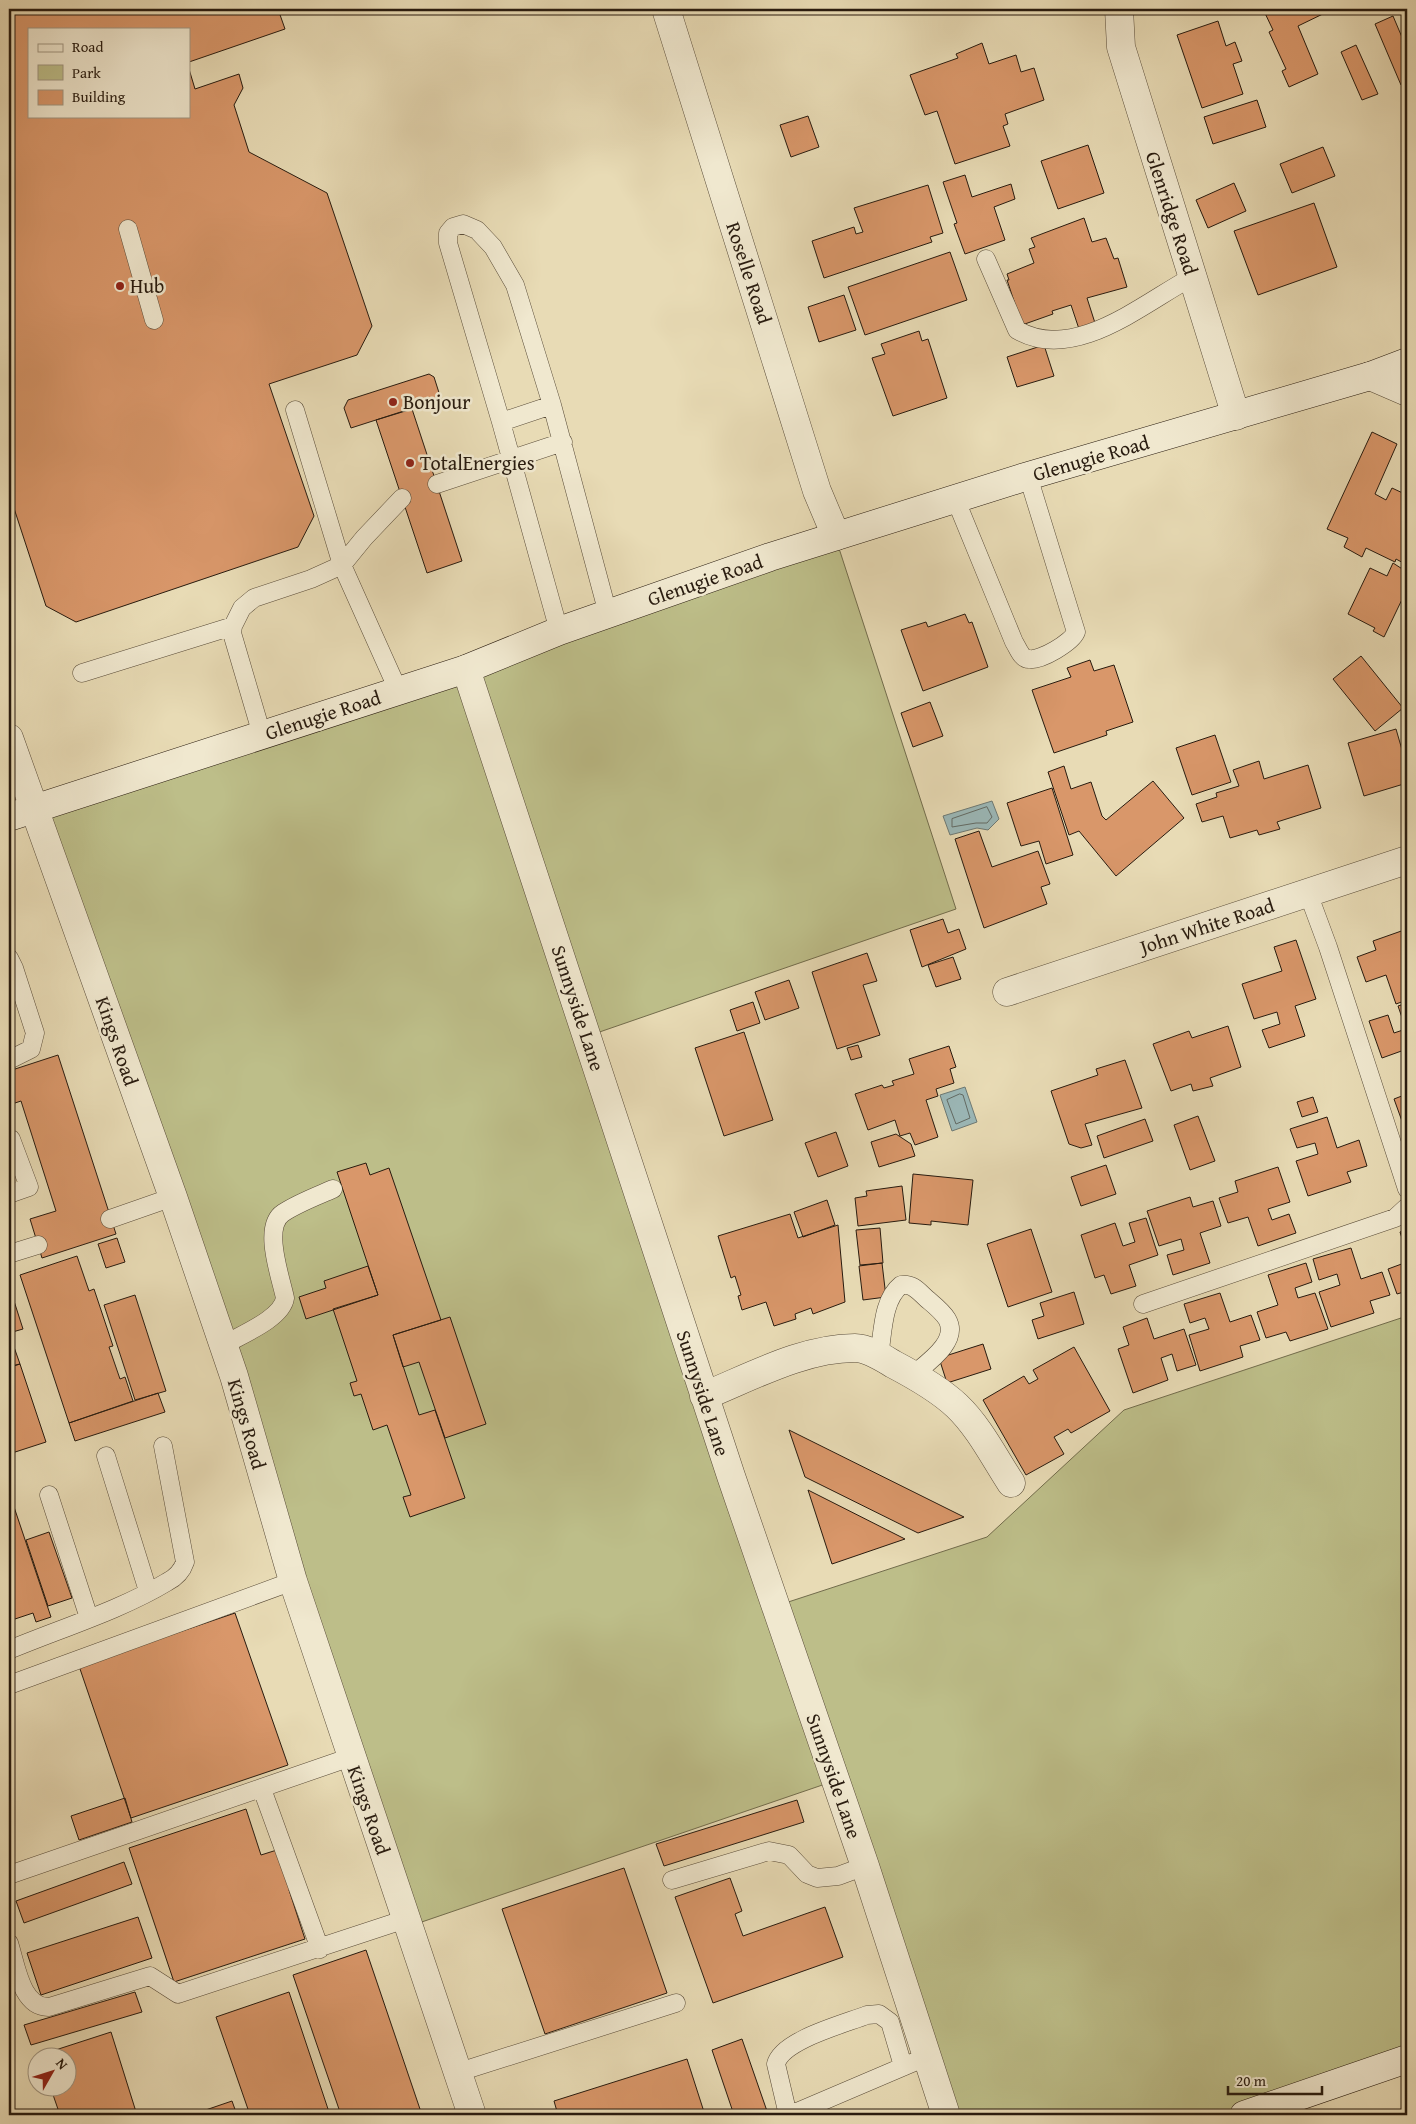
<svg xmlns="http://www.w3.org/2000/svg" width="1416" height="2124" font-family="'Gentium Book Plus',serif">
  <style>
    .green { fill: #bdbe89; stroke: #726c4c }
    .water { fill: #9bb8b8; stroke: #6d7974 }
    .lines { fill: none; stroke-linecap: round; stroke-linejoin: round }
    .shore { stroke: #626a64; stroke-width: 1 }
    .building { fill: #d9976a; stroke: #281b0f }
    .lane-casing { stroke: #584b38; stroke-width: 19 }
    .street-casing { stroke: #584b38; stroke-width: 29 }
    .secondary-casing { stroke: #281b0f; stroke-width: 29 }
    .lane { stroke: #f0e8cf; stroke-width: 18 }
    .street { stroke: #f0e8cf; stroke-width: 28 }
    .secondary { stroke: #f0e8cf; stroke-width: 28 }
    .poi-dot { fill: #8f2418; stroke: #f0e8cf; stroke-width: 2 }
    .labels { text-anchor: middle; stroke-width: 5; stroke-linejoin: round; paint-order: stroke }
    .street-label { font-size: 20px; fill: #281b0f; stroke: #f0e8cf }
    .poi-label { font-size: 20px; fill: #281b0f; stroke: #f0e8cf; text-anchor: start }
  </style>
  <rect width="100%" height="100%" fill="#e8dbb5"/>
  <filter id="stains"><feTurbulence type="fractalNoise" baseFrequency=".004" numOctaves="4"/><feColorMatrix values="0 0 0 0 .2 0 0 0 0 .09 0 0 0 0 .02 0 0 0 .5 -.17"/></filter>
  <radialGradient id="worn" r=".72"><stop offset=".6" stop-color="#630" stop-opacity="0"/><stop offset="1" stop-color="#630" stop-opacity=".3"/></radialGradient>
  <path class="green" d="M835,536L956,909L585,1037L776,1606L987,1537L1124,1410L1407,1316V2059L1239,2115H946L837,1780L410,1926L34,808Z"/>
  <path class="water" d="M992,801L999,819L988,830L977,828L950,835L943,816Z
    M965,1087L977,1122L952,1131L940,1095Z"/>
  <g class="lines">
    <path class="shore" d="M987,807L992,817L987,823H976L952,827V819Z
      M960,1094L963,1095L970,1118L956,1124L947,1100Z"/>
  </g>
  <path class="building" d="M9,9H278L285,29L189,62V29H29V116H189V69L195,89L239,74L243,88L234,105L249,152L327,193L372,326L357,355L269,384L314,516L298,547L76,622L46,606L9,493Z
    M1263,9H1328L1329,11L1298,26L1318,74L1289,87L1282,71L1286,69L1269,32L1273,30Z
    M1393,16L1407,49V82L1401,85L1375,24Z
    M1218,21L1226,46L1235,42L1242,61L1233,64L1243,94L1202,108L1177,35Z
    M982,43L989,64L1016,55L1021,72L1034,68L1044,100L1005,114L1008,124L1003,126L1010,146L955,164L937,111L925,115L910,75L958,58L956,54Z
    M1356,45L1378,94L1362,100L1341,52Z
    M1257,100L1266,127L1213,144L1204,117Z
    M808,116L819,147L791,157L780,125Z
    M1088,145L1104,193L1058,209L1041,161Z
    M1323,147L1335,176L1292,193L1280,164Z
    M965,175L972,197L1011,184L1015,199L994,207L1005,240L965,254L954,224L957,223L943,182Z
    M1234,183L1246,211L1208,228L1196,200Z
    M928,185L943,233L930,237L932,242L824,278L812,241L854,227L856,234L863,232L854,208Z
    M1314,203L1337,267L1258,295L1234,231Z
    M1084,218L1092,242L1106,238L1114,259L1118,258L1127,287L1087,298L1095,323L1079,329L1071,305L1052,311L1053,314L1022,325L1007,280H1009L1007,274L1034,263L1029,249L1035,247L1031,238Z
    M950,252L967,300L865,335L848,287Z
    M844,295L856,330L819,342L808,307Z
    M919,331L922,341L928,339L947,398L893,416L872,358L885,354L881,344Z
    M1044,345L1054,376L1017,387L1007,357Z
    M429,374L434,377L441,399L351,428L344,408L348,400Z
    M412,409L462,561L427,573L376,420Z
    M1372,432L1397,444L1375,494L1386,500L1392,488L1407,495V565L1396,559L1395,562L1366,548L1362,557L1344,547L1348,538L1327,529Z
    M1393,563L1407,572V589L1384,637L1373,631L1375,628L1348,614L1370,568L1387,576Z
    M965,614L969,623L972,622L988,667L923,691L901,630L926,622L928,627Z
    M1361,656L1403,708L1375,731L1333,679Z
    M1090,660L1094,671L1114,665L1133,722L1106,731L1107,735L1054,753L1032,690L1071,677L1067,668Z
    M930,702L943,736L913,747L901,713Z
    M1396,729L1407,767V783L1364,796L1348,743Z
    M1215,735L1231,782L1192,795L1176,748Z
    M1259,761L1264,779L1308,765L1321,808L1277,822L1280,829L1259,835L1257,830L1230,838L1223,816L1202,822L1196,804L1217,797L1216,793L1239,786L1233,770Z
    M1064,766L1071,789L1091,782L1102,816L1106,820L1153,781L1184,818L1116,876L1079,831L1069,835L1048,772Z
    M1052,788L1073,855L1046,864L1039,841L1021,846L1007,803Z
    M979,831L992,867L1038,851L1050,884L1041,887L1047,904L984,928L955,839Z
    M943,919L948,933L959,929L966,949L922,967L910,930Z
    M1407,929V1000L1396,1004L1386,975L1366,982L1357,957L1376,950L1373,941Z
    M1296,940L1316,999L1295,1006L1305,1036L1269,1048L1262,1030L1280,1024L1277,1012L1254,1019L1242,984L1282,971L1274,947Z
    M867,953L877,981L863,985L880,1035L837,1049L812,972Z
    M953,957L961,979L936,987L928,965Z
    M789,980L799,1008L765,1020L755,992Z
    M753,1002L760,1023L737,1031L730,1010Z
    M1407,1003V1049L1382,1058L1369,1021L1388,1015L1394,1033L1406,1029L1398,1006Z
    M1228,1026L1241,1067L1210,1078L1213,1086L1193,1091L1191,1084L1171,1091L1153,1044L1189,1031L1192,1038Z
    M744,1032L773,1120L724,1136L695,1048Z
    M858,1045L862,1057L851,1060L847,1048Z
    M949,1046L956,1067L950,1069L954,1083L936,1089L938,1096L926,1100L938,1137L915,1145L910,1133L900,1136L895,1120L868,1130L855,1094L882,1085L884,1088L894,1085L892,1081L914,1074L909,1059Z
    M58,1055L116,1234L42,1258L30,1219L56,1211L21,1101L9,1105V1071Z
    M1125,1060L1142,1108L1085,1124L1092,1145L1081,1148L1069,1144L1051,1091L1098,1075L1096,1069Z
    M1407,1094V1135L1394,1099Z
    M1313,1097L1318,1112L1302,1117L1297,1102Z
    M1198,1116L1215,1161L1190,1170L1174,1125Z
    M1327,1117L1337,1148L1359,1140L1367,1166L1347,1172L1351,1182L1308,1196L1296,1161L1318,1154L1315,1143L1297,1148L1290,1129Z
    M1145,1119L1153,1141L1104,1158L1097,1136Z
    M836,1132L848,1166L818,1177L805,1143Z
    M896,1134L911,1144L915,1156L879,1167L871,1142Z
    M366,1163L370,1175L389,1168L441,1320L393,1335L419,1415L435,1410L465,1498L410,1517L403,1497L411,1495L387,1425L373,1430L361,1394L354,1396L350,1383L357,1381L333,1309L378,1295L337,1172Z
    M1106,1165L1116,1194L1081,1206L1071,1177Z
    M1278,1167L1290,1202L1268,1209L1272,1220L1289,1214L1296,1233L1258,1246L1248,1217L1228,1223L1219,1198L1238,1192L1235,1181Z
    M913,1174L973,1180L968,1225L931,1221V1225L909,1223Z
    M902,1186L906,1220L858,1226L855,1198L867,1196L866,1191Z
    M1190,1197L1193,1207L1213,1201L1221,1226L1200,1233L1210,1263L1173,1275L1167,1255L1184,1250L1181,1239L1159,1246L1147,1211Z
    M827,1200L835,1225L803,1237L794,1212Z
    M790,1214L798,1238L838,1225L845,1302L813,1314L811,1308L795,1314L796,1319L774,1326L766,1302L742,1310L738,1296L741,1295L735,1276L731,1278L718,1236Z
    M1146,1218L1158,1255L1129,1265L1136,1286L1111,1294L1104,1275L1095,1278L1081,1235L1115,1223L1123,1246L1135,1242L1129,1223Z
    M880,1228L883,1263L860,1265L856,1230Z
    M1031,1229L1052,1292L1008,1307L987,1244Z
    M1407,1229V1254L1400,1232Z
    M117,1238L125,1262L106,1268L98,1244Z
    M1351,1248L1361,1279L1382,1272L1390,1295L1370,1301L1374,1313L1331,1327L1319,1292L1340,1285L1337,1274L1319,1280L1313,1259Z
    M77,1256L89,1291L94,1289L113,1346L109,1347L120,1379L125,1377L133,1401L69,1423L20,1275Z
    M1407,1262V1291L1397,1294L1388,1269Z
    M882,1263L886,1297L863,1300L859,1266Z
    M1306,1263L1312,1282L1295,1288L1298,1298L1315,1293L1328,1329L1290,1341L1286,1332L1266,1338L1257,1312L1278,1305L1268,1275Z
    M368,1266L378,1295L306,1319L299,1297L326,1288L324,1281Z
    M1074,1292L1084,1324L1038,1339L1032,1320L1044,1316L1040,1303Z
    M1220,1293L1230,1322L1251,1315L1260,1340L1240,1346L1243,1357L1200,1371L1189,1335L1209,1329L1205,1318L1190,1323L1184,1304Z
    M135,1295L166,1391L135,1400L104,1305Z
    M14,1301L23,1329L9,1333V1303Z
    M450,1317L486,1424L445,1438L419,1362L403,1367L393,1335Z
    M1147,1318L1154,1339L1184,1329L1196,1365L1177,1371L1172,1354L1161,1358L1168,1380L1133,1393L1118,1349L1129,1345L1123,1327Z
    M983,1344L991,1369L947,1383L939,1358Z
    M14,1347L20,1364L9,1367V1348Z
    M1074,1347L1110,1411L1071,1433L1068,1429L1054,1437L1064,1454L1026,1475L983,1400L1024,1376L1029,1384L1038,1379L1033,1370Z
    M20,1364L46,1442L9,1454V1367Z
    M158,1393L165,1412L75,1441L69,1423Z
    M789,1430L964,1517L918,1533L805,1477Z
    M808,1490L905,1539L832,1564Z
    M9,1492L51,1617L36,1622L33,1613L9,1621Z
    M49,1532L72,1598L48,1606L26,1540Z
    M235,1613L288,1765L131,1818L79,1666Z
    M125,1798L132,1822L79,1840L71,1816Z
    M797,1800L804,1822L664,1866L656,1844Z
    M246,1809L261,1855L280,1849L294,1889L289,1890L305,1939L174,1982L129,1848Z
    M124,1862L132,1884L24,1923L16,1901Z
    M624,1868L667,1993L545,2034L502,1909Z
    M730,1878L742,1911L735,1914L743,1936L825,1907L843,1957L713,2003L675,1897Z
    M138,1917L152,1958L41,1995L27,1953Z
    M366,1950L422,2115H341L293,1975Z
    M135,1992L142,2012L31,2045L24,2025Z
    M289,1992L330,2115H250L216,2017Z
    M111,2032L137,2115H60L50,2086H68V2056H41L40,2055Z
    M742,2039L768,2114L765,2115H734L712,2050Z
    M687,2059L705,2115H558L554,2101Z
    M232,2101L237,2115H191Z"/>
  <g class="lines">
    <defs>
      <path id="lane" d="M128,229L154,320
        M986,259L1017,330C1074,363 1142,304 1192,277
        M295,410L342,565L398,690
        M501,422L552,405
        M437,484L563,442
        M955,498L1014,642C1018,648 1021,659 1029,659C1041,661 1072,642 1076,632L1028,476
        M559,631L501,422L448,243V233L453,227L463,224L477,230L493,247L515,285L552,405L608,614
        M82,673L233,626
        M262,735L232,633L233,626L242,608L254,598L311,579L342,565L364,538L402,498
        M1308,893L1328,947L1407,1189
        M9,958L14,968L35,1033L31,1049L9,1060
        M9,1140L11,1139L29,1187L9,1194
        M110,1219L173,1197
        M9,1254L38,1245
        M1143,1304L1395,1218L1407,1207
        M222,1346C240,1335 282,1319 285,1298C281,1278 262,1227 283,1213C298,1203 317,1196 333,1189
        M879,1356C883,1334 882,1300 901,1285C913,1283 919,1292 927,1299C934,1305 942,1311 947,1319C960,1341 927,1363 913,1375
        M106,1456L148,1591
        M49,1495L89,1618
        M9,1650C59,1629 121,1610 167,1582C175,1578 182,1571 185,1562L163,1446
        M9,1685L293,1581
        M262,1789L320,1949
        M9,1875L351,1757
        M672,1880L769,1851L789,1855L807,1874L817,1878L838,1876L865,1866
        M9,1943C16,1964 21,2008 49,2007L150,1976L178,1994L406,1919
        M456,2073L676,2003
        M788,2115L776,2064C782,2040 844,2024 867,2015L879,2014L890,2022L903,2066
        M790,2115L926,2057"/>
      <path id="street" d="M666,9L817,491L836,536
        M1119,9L1121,47L1236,416
        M1370,376L1407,392
        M466,669L731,1476L865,1866L946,2115
        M9,738L173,1197L234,1376L293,1581L472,2115
        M1007,992L1407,860
        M704,1396C751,1377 803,1348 855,1348C868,1348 883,1358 893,1364C914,1375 939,1389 957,1406C979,1427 994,1457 1011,1483"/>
      <path id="secondary" d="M9,817L466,669L559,631L770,557L1028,476L1370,376L1407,362
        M1244,2115L1407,2059"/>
    </defs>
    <use href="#lane" class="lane-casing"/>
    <use href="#street" class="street-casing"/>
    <use href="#secondary" class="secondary-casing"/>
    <use href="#lane" class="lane"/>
    <use href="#street" class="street"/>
    <use href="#secondary" class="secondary"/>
  </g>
  <g class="poi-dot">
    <circle cx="120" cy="286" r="5"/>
    <circle cx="393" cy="402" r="5"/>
    <circle cx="410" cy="463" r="5"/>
  </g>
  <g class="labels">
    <g class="street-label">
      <text transform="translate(1172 213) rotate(72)" y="7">Glenridge Road</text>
      <text transform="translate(749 273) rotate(72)" y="7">Roselle Road</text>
      <text transform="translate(1091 458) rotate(-16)" y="7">Glenugie Road</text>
      <text transform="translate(705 580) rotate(-19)" y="7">Glenugie Road</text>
      <text transform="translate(323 715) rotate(-18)" y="7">Glenugie Road</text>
      <text transform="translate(1207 926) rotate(-18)" y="7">John White Road</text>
      <text transform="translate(578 1008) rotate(72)" y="7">Sunnyside Lane</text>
      <text transform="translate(117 1041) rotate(71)" y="7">Kings Road</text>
      <text transform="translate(703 1393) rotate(72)" y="7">Sunnyside Lane</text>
      <text transform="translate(247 1424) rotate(74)" y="7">Kings Road</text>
      <text transform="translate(834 1776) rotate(71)" y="7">Sunnyside Lane</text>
      <text transform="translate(369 1810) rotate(71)" y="7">Kings Road</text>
    </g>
    <g class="poi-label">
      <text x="130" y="293">Hub</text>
      <text x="403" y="409">Bonjour</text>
      <text x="420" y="470">TotalEnergies</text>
    </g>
  </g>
  <rect width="1416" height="2124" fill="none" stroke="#e8dbb5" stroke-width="30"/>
  <rect x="10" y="10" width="1396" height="2104" fill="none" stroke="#281b0f" stroke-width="2.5"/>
  <rect x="15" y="15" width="1386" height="2094" fill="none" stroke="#281b0f"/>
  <rect x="28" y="28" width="162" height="90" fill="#f0e8cf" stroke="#a09682"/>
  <rect x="38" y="44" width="25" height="8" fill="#f0e8cf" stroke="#a09682"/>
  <text x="72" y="52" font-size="15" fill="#281b0f">Road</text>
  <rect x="38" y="65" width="25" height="15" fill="#bdbe89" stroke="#a09682"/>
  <text x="72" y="78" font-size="15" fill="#281b0f">Park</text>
  <rect x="38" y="90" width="25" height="15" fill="#d9976a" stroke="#a09682"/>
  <text x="72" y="102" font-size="15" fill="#281b0f">Building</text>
  <g transform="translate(52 2072) rotate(51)"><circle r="24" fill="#f0e8cf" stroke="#a09682"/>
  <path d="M0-4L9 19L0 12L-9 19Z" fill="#8f2418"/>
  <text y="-8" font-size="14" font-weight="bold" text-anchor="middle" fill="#281b0f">N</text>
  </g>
  <path d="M1228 2086v8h94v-8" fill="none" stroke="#281b0f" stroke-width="2.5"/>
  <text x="1236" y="2086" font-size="15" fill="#281b0f" stroke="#f0e8cf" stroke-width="4" paint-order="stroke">20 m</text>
  <rect width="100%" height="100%" filter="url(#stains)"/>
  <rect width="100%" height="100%" fill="url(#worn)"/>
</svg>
